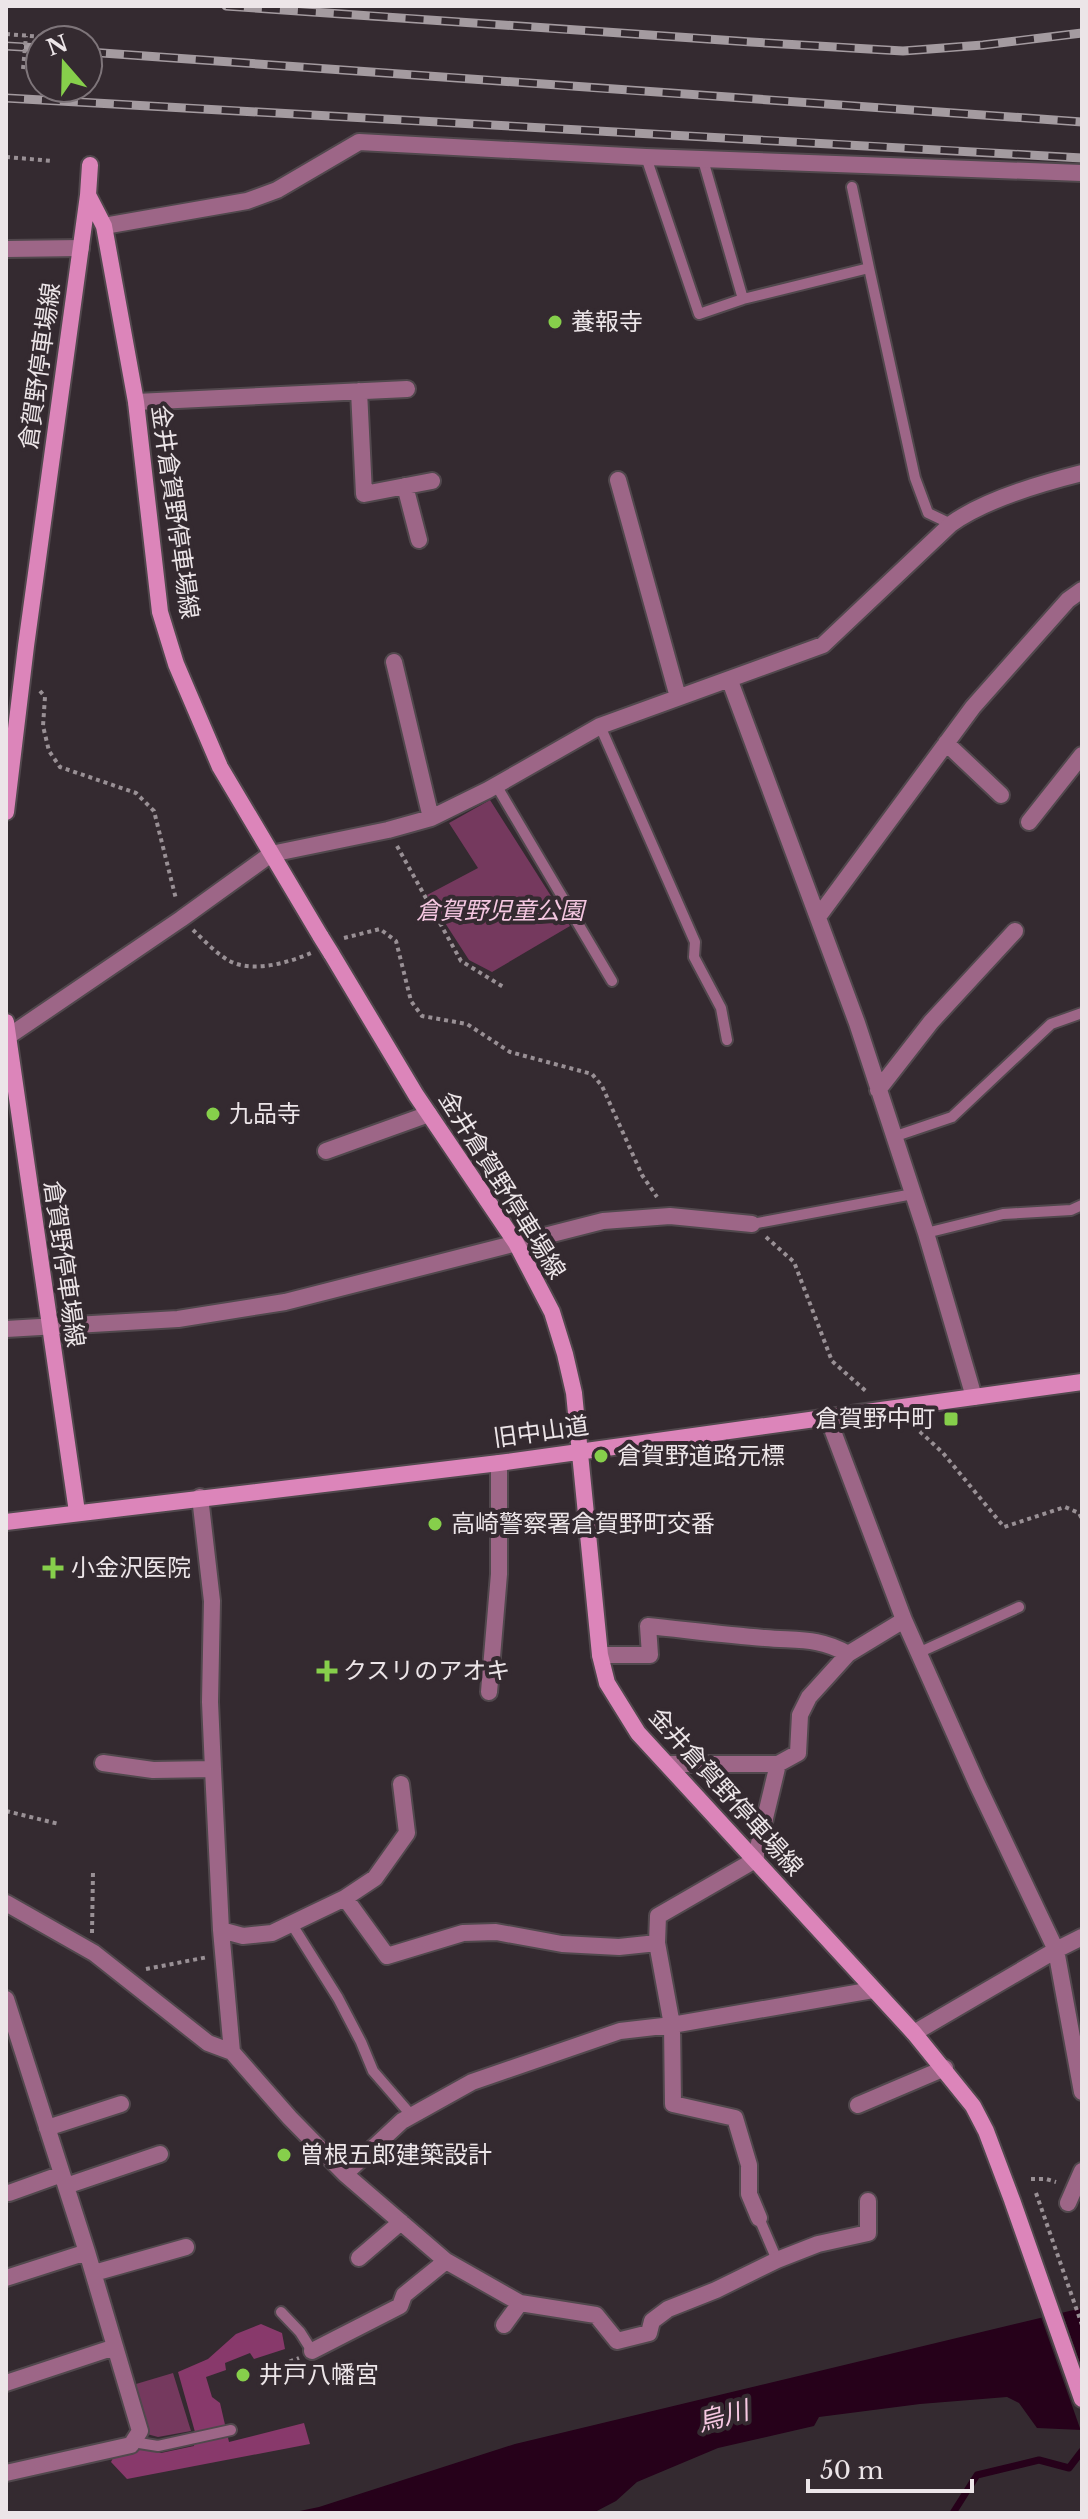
<svg xmlns="http://www.w3.org/2000/svg" width="1088" height="2519" font-family="'Libre Baskerville','Noto Sans JP',serif">
  <style>
    .green { fill: #75395e }
    .forest { fill: #88396b }
    .water { fill: #26011a }
    .pier { fill: #342a30 }
    .lines { fill: none; stroke-linecap: round; stroke-linejoin: round }
    .stream { stroke: #26011a; stroke-width: 7 }
    .service-casing { stroke: #51484d; stroke-width: 14 }
    .minor-casing { stroke: #51484d; stroke-width: 20 }
    .secondary-casing { stroke: #51484d; stroke-width: 20 }
    .path { stroke: #999095; stroke-width: 4; stroke-dasharray: 4 4; stroke-linecap: butt }
    .service { stroke: #9d6687; stroke-width: 10 }
    .minor { stroke: #9d6687; stroke-width: 16 }
    .secondary { stroke: #dc85ba; stroke-width: 16 }
    .rail-casing { stroke: #a49ba0; stroke-width: 9 }
    .rail { stroke: #342a30; stroke-width: 6; stroke-dasharray: 18; stroke-linecap: butt }
    .secondary-bridge-casing { stroke: #51484d; stroke-width: 20; stroke-linecap: butt }
    .path-bridge { stroke: #999095; stroke-width: 4; stroke-dasharray: 4 4; stroke-linecap: butt }
    .secondary-bridge { stroke: #dc85ba; stroke-width: 16 }
    .poi-dot { fill: #86cf4b; stroke: #342a30; stroke-width: 3 }
    .labels { text-anchor: middle; stroke-width: 8; stroke-linejoin: round; paint-order: stroke }
    .poi-label { font-size: 24px; fill: #ece5e8; stroke: #342a30; text-anchor: start }
    .street-label { font-size: 24px; fill: #ece5e8; stroke: #342a30 }
    .park-label { font-size: 24px; font-style: italic; fill: #f5c7e1; stroke: #342a30 }
    .water-label { font-size: 26px; font-style: italic; fill: #f7c9e3; stroke: #342a30 }
  </style>
  <rect width="100%" height="100%" fill="#342a30"/>
  <path class="green" d="M490,800L570,926L492,972L469,960L427,895L478,868L449,823Z
    M173,2373L191,2431L158,2437L147,2434L136,2384Z"/>
  <path class="forest" d="M261,2324L282,2333L285,2349L254,2359L250,2353L225,2363L226,2370L206,2377L212,2397L220,2403L229,2442L304,2423L310,2444L127,2479L111,2462L114,2456L138,2446L161,2453L194,2446L195,2432L178,2372L208,2359L236,2334Z"/>
  <path class="water" d="M1082,2308V2430L1037,2428L1019,2403L1007,2397L920,2404L819,2417L814,2426L718,2448L637,2482L616,2501L593,2513H290L319,2507L515,2444Z"/>
  <path class="pier" d="M1061,2309L1082,2369V2434L1040,2314Z"/>
  <g class="lines">
    <path class="stream" d="M953,2513L977,2475L1039,2460L1069,2468L1082,2451"/>
    <defs>
      <path id="service" d="M646,157L699,314L743,299L869,268L915,478L928,513L951,524
        M703,160L743,299
        M852,187L869,268
        M600,726L695,942L694,957L721,1008L727,1040
        M496,785L612,981
        M893,1137L952,1117L1051,1024L1082,1013
        M752,1224L913,1194
        M926,1233L1003,1214L1071,1210L1082,1205
        M918,1653L1019,1607
        M291,1923L338,1998L361,2042L373,2071L412,2116
        M759,2218L777,2260
        M281,2312L300,2332L312,2351
        M133,2442L158,2446L231,2430"/>
      <path id="minor" d="M104,226L247,201L277,190L359,142L646,157L1082,173
        M6,249L81,248
        M359,391L364,494L432,481
        M136,402L407,389
        M618,480L678,697
        M405,486L419,540
        M394,662L431,818
        M730,681L857,1023L926,1233L974,1397
        M946,743L1001,795
        M1029,822L1082,755
        M818,917L973,707L1068,600L1082,590
        M6,1038L181,919L271,854L388,830L431,818L488,790L600,726L823,645L951,524C984,500 1042,483 1082,473
        M878,1090L931,1022L1015,931
        M326,1151L429,1114
        M6,1329L178,1319L285,1302L603,1221L670,1216L752,1224
        M828,1418L904,1620L977,1784L1056,1950L1082,2092
        M200,1497L212,1601L210,1702L213,1769L221,1930L232,2052
        M600,1655H650L648,1626C687,1630 726,1635 765,1638C797,1641 818,1637 848,1654
        M489,1692L499,1574V1463
        M103,1763L153,1770L213,1769
        M669,1764H778L798,1753L800,1715L809,1697L848,1654L904,1620
        M345,1898L387,1956L463,1933L496,1932L562,1944L619,1947L657,1943
        M6,1903L94,1953L208,2043L232,2052L290,2118L345,2174L446,2261L520,2303L596,2315L617,2341L649,2333L652,2321L668,2309L716,2290L777,2260L818,2244L868,2233V2201
        M221,1930L243,1936L272,1933L345,1898L375,1878L407,1833L401,1784
        M6,1999L87,2252L140,2431L131,2445L6,2473
        M914,2033L1056,1950L1082,1937
        M858,2105L945,2068
        M47,2128L121,2104
        M345,2174L402,2121L472,2082L620,2031L672,2025L873,1990
        M66,2186L160,2154
        M9,2193L62,2174
        M1068,2203L1082,2171
        M759,2218L749,2194V2165L735,2118L673,2104L672,2025L657,1943L658,1916L755,1860L778,1764
        M359,2258L401,2222
        M94,2273L186,2247
        M6,2278L87,2252
        M504,2325L520,2303
        M312,2351L400,2306L404,2295L446,2261
        M6,2383L115,2347"/>
      <path id="secondary" d="M88,195L104,226L136,402L160,612L176,664L220,767L321,937
        M6,812L26,646L88,195L90,165
        M331,953L416,1095L516,1243L552,1312L565,1354L574,1393L600,1655L607,1683L638,1733L914,2033L973,2106L986,2131L1012,2200L1082,2399
        M6,1022L77,1512
        M6,1522L499,1463L1082,1382"/>
    </defs>
    <use href="#service" class="service-casing"/>
    <use href="#minor" class="minor-casing"/>
    <use href="#secondary" class="secondary-casing"/>
    <path class="path" d="M6,34L69,39
      M36,82H40
      M6,157L53,161
      M40,691L45,697L43,726L49,751L60,767L136,793L154,811L176,899
      M397,846L461,961L505,988
      M193,930C205,941 219,957 234,963C257,972 290,962 311,953
      M344,938L380,929L396,941L411,1001L422,1016L467,1024L510,1052L592,1074L602,1086L642,1175L657,1197
      M766,1237L794,1262L832,1361L868,1393
      M914,1426L943,1453L1004,1527L1065,1507L1079,1513L1082,1519
      M6,1811L59,1824
      M92,1933L93,1872
      M146,1969L208,1957
      M1031,2179H1046L1056,2182
      M1036,2193L1082,2325
      M267,2370L299,2358"/>
    <use href="#service" class="service"/>
    <use href="#minor" class="minor"/>
    <use href="#secondary" class="secondary"/>
    <defs>
      <path id="rail" d="M226,6L751,42L903,51L983,45L1082,33
        M6,46L40,48
        M88,52L1082,122
        M6,98L1082,158"/>
    </defs>
    <use href="#rail" class="rail-casing"/>
    <use href="#rail" class="rail"/>
    <defs>
      <path id="secondary-bridge" d="M321,937L331,953"/>
    </defs>
    <use href="#secondary-bridge" class="secondary-bridge-casing"/>
    <path class="path-bridge" d="M23,69L26,36"/>
    <use href="#secondary-bridge" class="secondary-bridge"/>
  </g>
  <g class="poi-dot">
    <circle cx="555" cy="322" r="8"/>
    <circle cx="213" cy="1114" r="8"/>
    <rect x="943" y="1411" width="16" height="16" rx="4"/>
    <circle cx="601" cy="1456" r="8"/>
    <circle cx="435" cy="1524" r="8"/>
    <path d="M49 1556h8v8h8v8h-8v8h-8v-8h-8v-8h8z"/>
    <path d="M323 1659h8v8h8v8h-8v8h-8v-8h-8v-8h8z"/>
    <circle cx="284" cy="2155" r="8"/>
    <circle cx="243" cy="2375" r="8"/>
  </g>
  <g class="labels">
    <g class="poi-label">
      <text x="571" y="330">養報寺</text>
      <text x="229" y="1122">九品寺</text>
      <text x="935" y="1427" text-anchor="end">倉賀野中町</text>
      <text x="617" y="1464">倉賀野道路元標</text>
      <text x="451" y="1532">高崎警察署倉賀野町交番</text>
      <text x="71" y="1576">小金沢医院</text>
      <text x="343" y="1679">クスリのアオキ</text>
      <text x="300" y="2163">曽根五郎建築設計</text>
      <text x="259" y="2383">井戸八幡宮</text>
    </g>
    <g class="street-label">
      <text transform="translate(40 366) rotate(-82)" y="8">倉賀野停車場線</text>
      <text transform="translate(175 512) rotate(82)" y="8">金井倉賀野停車場線</text>
      <text transform="translate(502 1185) rotate(58)" y="8">金井倉賀野停車場線</text>
      <text transform="translate(64 1264) rotate(82)" y="8">倉賀野停車場線</text>
      <text transform="translate(541 1432) rotate(-8)" y="8">旧中山道</text>
      <text transform="translate(726 1792) rotate(48)" y="8">金井倉賀野停車場線</text>
    </g>
    <g class="park-label">
      <text x="500" y="919">倉賀野児童公園</text>
    </g>
    <g class="water-label">
      <text transform="translate(723 2416) rotate(-15)" y="9">烏川</text>
    </g>
  </g>
  <rect width="1088" height="2519" fill="none" stroke="#ece5e8" stroke-width="16"/>
  <g transform="translate(64 64) rotate(340)"><circle r="38" fill="#342a30" stroke="#7e757a" stroke-width="2"/>
  <path d="M0-6L14 30L0 20L-14 30Z" fill="#86cf4b"/>
  <text y="-12" font-size="22" font-weight="bold" text-anchor="middle" fill="#ece5e8">N</text>
  </g>
  <path d="M808 2479v12h164v-12" fill="none" stroke="#ece5e8" stroke-width="4"/>
  <text x="820" y="2479" font-size="24" fill="#ece5e8" stroke="#342a30" stroke-width="6" paint-order="stroke">50 m</text>
</svg>
